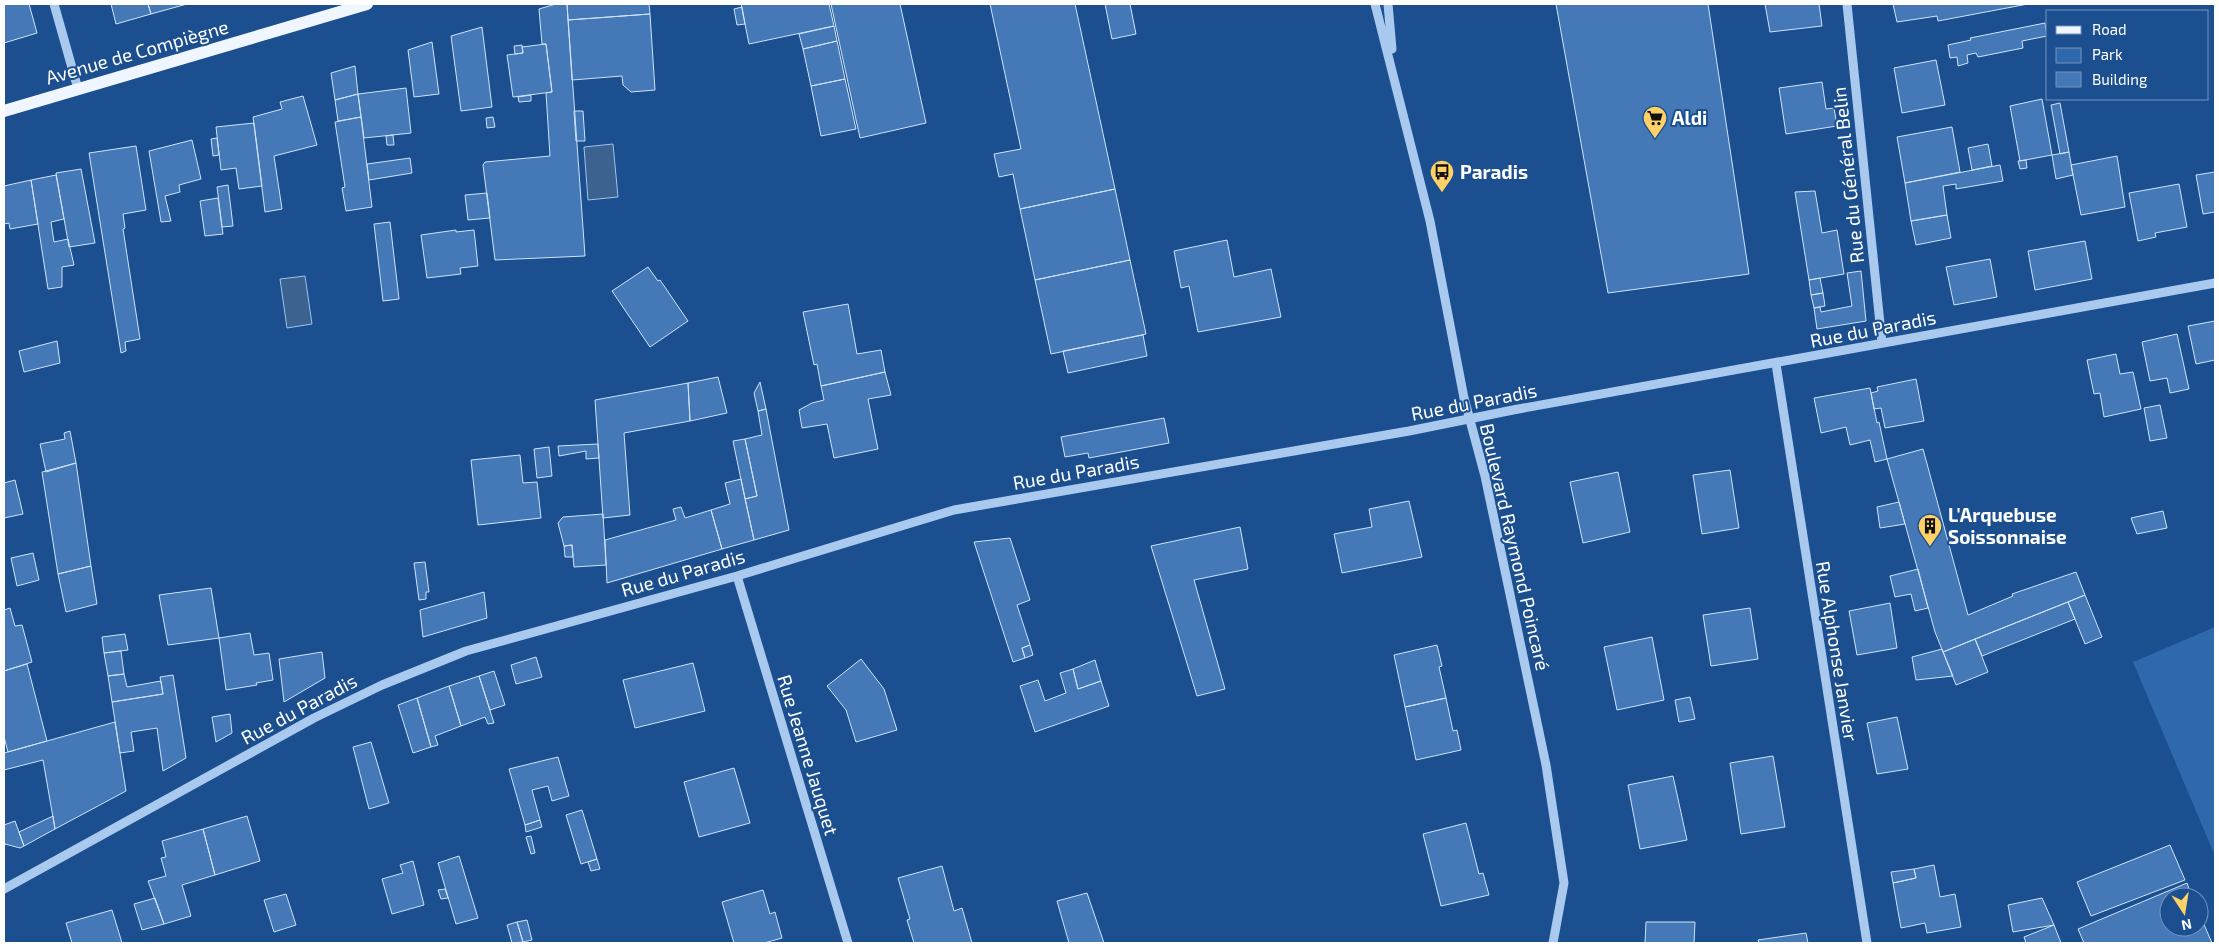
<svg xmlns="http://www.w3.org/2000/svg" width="2219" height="947" font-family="'Exo 2',sans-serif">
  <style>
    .green { fill: #2e69ad }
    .water { fill: #3c6290; stroke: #9cc4f0 }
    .building { fill: #4478b7; stroke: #cfe3fa }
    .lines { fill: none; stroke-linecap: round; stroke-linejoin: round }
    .minor { stroke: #a9c9ee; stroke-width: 9 }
    .major { stroke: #f0f6ff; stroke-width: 12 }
    .labels { text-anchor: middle; stroke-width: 4; stroke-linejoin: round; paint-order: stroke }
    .street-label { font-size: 19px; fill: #fff; stroke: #1b4f8f }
    .poi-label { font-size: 19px; font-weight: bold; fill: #fff; stroke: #1b4f8f; text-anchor: start }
  </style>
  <rect width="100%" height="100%" fill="#1b4f8f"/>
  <path class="green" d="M2215,627V856L2133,662Z"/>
  <path class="water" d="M613,144L618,197L588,200L584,147Z
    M305,276L312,324L287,328L280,279Z"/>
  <path class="building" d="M4,4H29L37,33L4,43Z
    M111,4H148L151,14L116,24Z
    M148,4H187L151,14Z
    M556,4H567L585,256L495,260L483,165L485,162L550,156L546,93L552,92L546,44H542L539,9Z
    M567,4H649L650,14L568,20Z
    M741,4H829L834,26L749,44Z
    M831,4H900L926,123L860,138Z
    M990,4H1075L1115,189L1020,209L1013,174L999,177L994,154L1021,149Z
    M1105,4H1130L1136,34L1112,39Z
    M1556,4H1708L1749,274L1608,293Z
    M1765,4H1819L1822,26L1770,32Z
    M1893,4H2028L1938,21L1937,16L1897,22Z
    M742,7L745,24L737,25L734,9Z
    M650,14L655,90L631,92L623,85L622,76L572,80L568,20Z
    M2045,23L2047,36L2022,41L2023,48L1978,57L1976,53L1967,55L1968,63L1958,66L1957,57L1950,58L1948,45L1971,40L1970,38Z
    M834,26L837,41L803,49L799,34Z
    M482,27L492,107L461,111L451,36Z
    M837,41L845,79L811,86L803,49Z
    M432,42L439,94L414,97L408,50Z
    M546,44L552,92L513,97L507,55L523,53L522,47Z
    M522,45L523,53L515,54L514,46Z
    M1936,60L1945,105L1902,113L1894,68Z
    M355,66L358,94L335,100L331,73Z
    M845,79L856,129L821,136L811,86Z
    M1822,82L1826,109L1834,108L1837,126L1786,134L1779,88Z
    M406,88L411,133L364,138L358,94Z
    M358,94L361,117L338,121L335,100Z
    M531,95V101L519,102L518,97Z
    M303,96L317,145L274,156L282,209L265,212L253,117L282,109L280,102Z
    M2042,99L2052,155L2020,161L2010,106Z
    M2060,103L2069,152L2060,154L2051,105Z
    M574,111H583L585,141H576Z
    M361,117L372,207L346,211L342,188L345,187L335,122Z
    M493,117L495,127L487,128L486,118Z
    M254,123L262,186L239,189L236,168L221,170L216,127Z
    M1952,127L1960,172L1905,183L1897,137Z
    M393,135L394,145H387L386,136Z
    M217,138L219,155L213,156L211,139Z
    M192,140L201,179L179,185L180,192L165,196L171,221L161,222L149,151Z
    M1988,144L1992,166L1972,170L1968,148Z
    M136,146L146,210L123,214L125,228L123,229L140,339L125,342L126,351L121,353L89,153Z
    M2069,152L2073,175L2056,179L2052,155Z
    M2117,156L2125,207L2081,215L2071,165Z
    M410,158L412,173L369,180L367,164Z
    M2026,160L2027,168L2020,169L2018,161Z
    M2000,165L2003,181L1956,189V184L1943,186L1947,215L1911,221L1905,183Z
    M81,169L95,243L69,247L56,173Z
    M2215,172V212L2203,214L2196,175Z
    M56,175L64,219L51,222L54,242L68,239L74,265L62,267V287L48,289L31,180Z
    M31,180L38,224L10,229L9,223L4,224V186Z
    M2179,184L2187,227L2155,233L2156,237L2138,241L2129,193Z
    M228,185L233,226L222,227L217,187Z
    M1115,189L1130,260L1035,280L1020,209Z
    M1815,191L1822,233L1837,230L1844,274L1809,280L1795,192Z
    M487,193L490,218L468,220L465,195Z
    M218,198L223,234L205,236L200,201Z
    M1947,215L1951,238L1916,245L1911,221Z
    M390,222L399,299L383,301L374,224Z
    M456,230V232L474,230L478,266L460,268L461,274L427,278L421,235Z
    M1227,240L1234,277L1271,269L1281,317L1198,332L1189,286L1181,288L1174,251Z
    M2085,241L2092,279L2035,290L2028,251Z
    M1990,259L1997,297L1954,305L1946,267Z
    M1130,260L1146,334L1051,354L1035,280Z
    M648,267L658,281L660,280L688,321L650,347L612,291Z
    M1861,271L1866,321L1817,329L1814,308L1820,307L1821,312L1852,306L1847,273Z
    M1820,278L1823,293L1811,295L1809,280Z
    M1823,293L1825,306L1814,308L1811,295Z
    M848,304L857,354L881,350L885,372L821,386L817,364L814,365L803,312Z
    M2215,321V360L2196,364L2188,326Z
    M2177,334L2189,389L2170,393L2167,378L2150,381L2142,342Z
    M1143,335L1147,356L1068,373L1063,351Z
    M57,341L60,363L24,372L19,351Z
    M2116,354L2120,374L2133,372L2141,409L2104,417L2100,393L2094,394L2087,360Z
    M885,372L891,395L868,399L878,449L834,458L827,424L802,428L799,410L812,403L824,400L821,386Z
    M718,377L727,413L690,421L688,383Z
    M1916,379L1924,421L1885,428L1881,408L1874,409L1871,393L1878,391L1877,387Z
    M760,382L766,409L758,411L754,393Z
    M688,383L690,421L624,433L630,515L603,518L595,400Z
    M1870,388L1877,423L1879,422L1887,459L1875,462L1870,440L1850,445L1846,427L1821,433L1814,398Z
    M2160,405L2167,438L2150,441L2144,408Z
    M766,409L789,530L754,540L745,499L757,496L745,439L762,435L758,411Z
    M1164,418L1169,443L1089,458L1088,453L1065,457L1061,437Z
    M70,431L76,463L46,472L40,444L65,439L64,433Z
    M745,439L757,496L745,499L733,441Z
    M598,444L599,458L586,459V451L559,456L558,446Z
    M549,447L552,476L537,478L534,449Z
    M1923,449L1968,615L2013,596L2012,594L2076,572L2085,595L1943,652L1935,632L1887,459Z
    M520,455L523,483L537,482L541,518L478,525L471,460Z
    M76,463L91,566L58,574L42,472Z
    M1730,470L1739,528L1702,534L1693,475Z
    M1618,472L1630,532L1583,543L1570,482Z
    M741,479L754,540L722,549L711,510L730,504L725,483Z
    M15,480L23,514L4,518V483Z
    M1409,501L1422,557L1342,573L1334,534L1372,527L1369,509Z
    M1899,502L1905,524L1880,528L1877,507Z
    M681,507L685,518L711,510L722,549L607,583L605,540L676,520L673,509Z
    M2163,511L2167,528L2137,534L2131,518Z
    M603,514L606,565L574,567L572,545L564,546L558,523L563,517Z
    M1240,527L1248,569L1194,580L1225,689L1197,696L1151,546Z
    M1010,538L1030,600L1017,605L1030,645L1022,648L1025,658L1013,662L974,542Z
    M572,545L573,557H565L564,546Z
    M33,553L39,580L17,586L11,558Z
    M425,562L429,592H426V599L419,600L414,563Z
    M91,566L97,604L66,612L58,574Z
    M1918,569L1928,608L1915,611L1911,594L1895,597L1890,576Z
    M211,588L219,638L168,645L159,595Z
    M484,592L487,618L423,637L420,610Z
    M2085,595L2102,637L2085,644L2068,602Z
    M2068,602L2075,619L1982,656L1975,639Z
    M1890,603L1897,648L1857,655L1849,611Z
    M10,608L15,626L22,625L32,662L4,671V610Z
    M1750,608L1758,659L1711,666L1703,615Z
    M250,633L254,655L269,653L273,680L256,683L257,685L226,690L219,638Z
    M125,634L128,650L104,653L102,637Z
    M1652,637L1664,700L1617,710L1604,647Z
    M1975,639L1988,672L1956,685L1943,652Z
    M1030,645L1033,655L1025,658L1022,648Z
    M1437,645L1442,666L1439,667L1446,698L1405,707L1394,655Z
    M1942,649L1953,676L1916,680L1912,657Z
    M121,651L124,674L108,676L104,653Z
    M322,652L325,678L284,702L279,659Z
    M536,657L542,677L516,684L511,665Z
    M861,659L884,689L897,730L856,742L846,710L827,686Z
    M1095,660L1101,681L1078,689L1073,669Z
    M693,663L705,711L635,728L623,680Z
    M27,664L47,741L8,752L4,737V671Z
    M1073,669L1078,689L1101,681L1109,706L1035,732L1020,686L1038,680L1045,701L1066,693L1060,673Z
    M494,671L505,705L490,710L479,676Z
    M124,674L127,687L161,681L163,694L112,702L108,676Z
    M173,675L186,758L163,771L157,728L131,732L134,751L120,753L112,702L163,694L160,677Z
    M479,676L494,723L488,724L485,717L461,726L449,686Z
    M449,686L461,726L435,736L438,745L431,747L417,698Z
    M1690,697L1695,719L1679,722L1675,700Z
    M417,698L431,747L413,753L398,705Z
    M1446,698L1453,731L1457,730L1461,750L1416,760L1405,707Z
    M230,714L232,733L216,742L212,717Z
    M1897,717L1908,769L1877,774L1867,723Z
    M115,722L126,791L55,829L43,760L4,770V753Z
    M371,742L389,803L369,809L353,747Z
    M1773,756L1785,827L1741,834L1730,763Z
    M558,757L569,796L552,801L548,786L532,790L540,820L525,825L509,769Z
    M734,768L750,823L699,837L684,782Z
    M1673,776L1687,840L1640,849L1628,785Z
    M582,810L597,859L581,864L566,815Z
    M53,816L55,829L24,846L19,832Z
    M247,816L260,861L215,875L203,829Z
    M540,820L542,827L526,832L525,825Z
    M15,821L24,846L20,848L5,844L4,840V825Z
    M1466,823L1479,874L1483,873L1489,895L1441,906L1423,834Z
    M203,829L215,875L182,885L191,916L164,924L148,881L166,876L161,858L166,857L162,841Z
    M531,836L535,853L531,854L526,837Z
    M2170,845L2185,880L2091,916L2077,882Z
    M459,856L478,918L456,924L438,863Z
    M597,859L600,869L591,871L588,862Z
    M413,861L424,905L392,914L382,879L403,873L400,865Z
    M1934,865L1940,897L1955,894L1961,927L1927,933L1925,923L1901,928L1893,883L1916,878L1914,869Z
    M942,866L954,911L962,908L972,943H914L907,920L910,919L898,878Z
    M1914,869L1916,878L1893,883L1891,872Z
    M2187,883L2192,897H2169V927H2199V913L2212,943H2084L2078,929Z
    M445,889L448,898L441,899L438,890Z
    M763,890L770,914L775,912L782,938L764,943H734L722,902Z
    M1087,893L1104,943H1069L1057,901Z
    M286,894L296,925L274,932L264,900Z
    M155,898L164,924L142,930L134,904Z
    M2042,898L2054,925L2013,932L2008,905Z
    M112,910L122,943H72L66,923Z
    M527,920L532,940L523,942L517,922Z
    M517,922L523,942L512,943L507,925Z
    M1646,922H1695L1694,943H1645Z
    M2054,925L2061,943H2026L2024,937Z
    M1806,933L1808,943H1759L1758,940Z"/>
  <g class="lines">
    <path class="minor" d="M54,4L78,89
      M1375,4L1430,221L1464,398L1485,476L1546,765L1564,883L1553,943
      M1388,4L1392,49
      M1847,4L1882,343
      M1776,364L1867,943
      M737,576L848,943
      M4,889L314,718L382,685L466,651L737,576L954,510L1409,431L1513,410L2215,283"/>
    <path class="major" d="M4,111L367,4"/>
  </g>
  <defs>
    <symbol id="supermarket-pin" viewBox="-11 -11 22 30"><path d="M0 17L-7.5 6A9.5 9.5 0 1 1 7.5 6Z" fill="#ffd166" stroke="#1b4f8f"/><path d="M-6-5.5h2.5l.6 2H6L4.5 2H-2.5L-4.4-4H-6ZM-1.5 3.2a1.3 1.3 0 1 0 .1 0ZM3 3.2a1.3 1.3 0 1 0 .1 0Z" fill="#111"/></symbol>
    <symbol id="bus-pin" viewBox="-11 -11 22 30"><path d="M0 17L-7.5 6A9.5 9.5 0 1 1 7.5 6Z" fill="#ffd166" stroke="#1b4f8f"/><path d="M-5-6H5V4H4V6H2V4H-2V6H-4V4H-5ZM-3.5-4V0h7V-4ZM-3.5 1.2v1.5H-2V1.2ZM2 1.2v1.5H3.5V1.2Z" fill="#111"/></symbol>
    <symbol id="building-pin" viewBox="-11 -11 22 30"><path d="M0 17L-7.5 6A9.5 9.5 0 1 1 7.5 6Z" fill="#ffd166" stroke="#1b4f8f"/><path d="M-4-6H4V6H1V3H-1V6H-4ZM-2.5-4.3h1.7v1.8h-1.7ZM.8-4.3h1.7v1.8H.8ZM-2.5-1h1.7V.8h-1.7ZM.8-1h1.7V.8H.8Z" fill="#111"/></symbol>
  </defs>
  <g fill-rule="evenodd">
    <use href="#supermarket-pin" x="1641" y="104" width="28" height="38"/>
    <use href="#bus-pin" x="1428" y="158" width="28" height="38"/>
    <use href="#building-pin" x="1916" y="512" width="28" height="38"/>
  </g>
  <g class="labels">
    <g class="street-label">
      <text transform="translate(137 52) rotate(-16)" y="7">Avenue de Compiègne</text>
      <text transform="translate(1848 175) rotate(-96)" y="7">Rue du Général Belin</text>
      <text transform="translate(1873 329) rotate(-11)" y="7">Rue du Paradis</text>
      <text transform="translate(1474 402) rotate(-11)" y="7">Rue du Paradis</text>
      <text transform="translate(1076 472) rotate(-10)" y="7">Rue du Paradis</text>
      <text transform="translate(1515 547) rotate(77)" y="7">Boulevard Raymond Poincaré</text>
      <text transform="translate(683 573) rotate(-16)" y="7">Rue du Paradis</text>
      <text transform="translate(1837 651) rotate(81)" y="7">Rue Alphonse Janvier</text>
      <text transform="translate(299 709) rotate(-28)" y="7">Rue du Paradis</text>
      <text transform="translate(808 755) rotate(73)" y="7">Rue Jeanne Jauquet</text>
    </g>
    <g class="poi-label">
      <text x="1672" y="125">Aldi</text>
      <text x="1460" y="179">Paradis</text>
      <text x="1948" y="522">L'Arquebuse<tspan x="1948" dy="22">Soissonnaise</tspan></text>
    </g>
  </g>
  <rect width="2219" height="947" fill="none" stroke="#ffffff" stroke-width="10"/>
  <rect x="2046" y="10" width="162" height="90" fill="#1b4f8f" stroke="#7695bc"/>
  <rect x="2056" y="26" width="25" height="8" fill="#f0f6ff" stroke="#7695bc"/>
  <text x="2092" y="35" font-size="15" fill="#ffffff">Road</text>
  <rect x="2056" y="48" width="25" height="15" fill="#2e69ad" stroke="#7695bc"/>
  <text x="2092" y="60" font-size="15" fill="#ffffff">Park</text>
  <rect x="2056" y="72" width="25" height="15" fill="#4478b7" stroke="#7695bc"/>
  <text x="2092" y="85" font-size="15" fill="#ffffff">Building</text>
  <g transform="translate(2184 912) rotate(168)"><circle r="24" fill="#1b4f8f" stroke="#7695bc"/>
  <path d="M0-4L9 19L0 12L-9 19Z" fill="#ffd166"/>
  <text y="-8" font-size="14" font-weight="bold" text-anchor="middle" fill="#ffffff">N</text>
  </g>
</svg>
